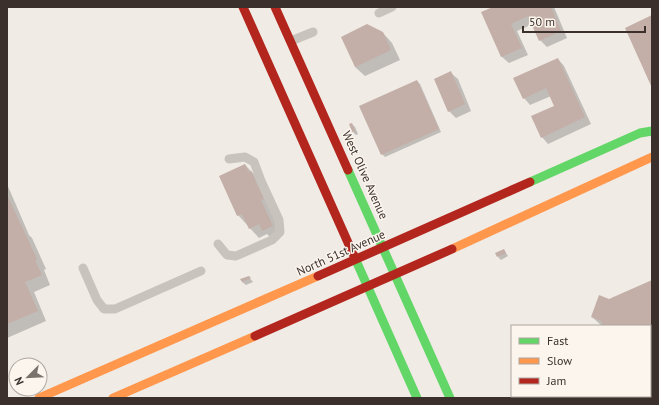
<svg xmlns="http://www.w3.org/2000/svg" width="659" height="405" font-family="'PT Sans',sans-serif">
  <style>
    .shadow { fill: #0003 }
    .building { fill: #c3afa7 }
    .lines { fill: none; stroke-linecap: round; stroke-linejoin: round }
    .lane { stroke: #c9c3be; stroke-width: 9 }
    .fast { stroke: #63d668; stroke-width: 9 }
    .slow { stroke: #ff974d; stroke-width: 9 }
    .jam { stroke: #b3261e; stroke-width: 9 }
    .labels { text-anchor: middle; stroke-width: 3; stroke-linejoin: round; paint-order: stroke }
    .street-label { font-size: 12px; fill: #3b302b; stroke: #fbf5ee }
  </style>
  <rect width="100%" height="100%" fill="#f0ebe5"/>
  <path class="shadow" d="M496,7H554L567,38L547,47L540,40L533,24L517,31L528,55L509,63L502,57L483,13Z
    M383,33L392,43L400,60L365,76L355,67Z
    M558,59L564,66L591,124L548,144L542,137L556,106L551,96L530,105L524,98Z
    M451,73L458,79L471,111L456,118L449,111Z
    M417,81L420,84L441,132L385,157L382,154Z
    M352,124L355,127L358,134L356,135L353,132Z
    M245,165L255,175L282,236L273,240L267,234L259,238L238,215Z
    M7,184L29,235L32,238L46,269L44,270L50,285L34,292L46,321L7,338Z
    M504,250L508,256L501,260L498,257Z
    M249,277L253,282L246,285L242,282Z
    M652,281V375L650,376V326H602L592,317L609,300Z"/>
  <path class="building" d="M493,7H551L561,31L539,41L528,16L511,24L522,48L501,57L481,12Z
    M652,15V88L625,28Z
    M367,24L383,32L391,50L355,67L341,37Z
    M558,58L585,117L541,138L531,116L554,106L546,88L523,99L513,78Z
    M451,71L465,104L448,112L434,79Z
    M417,80L439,129L381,155L359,106Z
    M352,123L355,131L352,132L349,124Z
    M245,164L249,172L251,171L264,199L261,200L273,226L262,231L259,224L249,229L242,214L237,216L219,176Z
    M7,195L37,259L35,260L42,275L25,282L38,311L7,324Z
    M504,249L506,253L497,257L495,253Z
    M249,276L251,278L242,282L240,279Z
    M652,280V361L650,362V326H603L601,321L591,317L599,295L609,299Z"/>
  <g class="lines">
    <path class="lane" d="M379,13L392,7
      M291,41L313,32
      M218,244L227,255L236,256L272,240L280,232L279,220L261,181L254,162L245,157L229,159
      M83,268L97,300L104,309H115L201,271"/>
    <path class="fast" d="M348,170L450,398
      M530,182L640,133L652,131
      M354,256L417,398"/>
    <path class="slow" d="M452,249L652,157
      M39,398L318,276
      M113,398L255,336"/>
    <path class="jam" d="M243,7L354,256
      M275,7L348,170
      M318,276L530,182
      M255,336L452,249"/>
  </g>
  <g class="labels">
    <g class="street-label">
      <text transform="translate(365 175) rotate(66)" y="4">West Olive Avenue</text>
      <text transform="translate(341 253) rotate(-24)" y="4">North 51st Avenue</text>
    </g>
  </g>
  <rect width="659" height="405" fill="none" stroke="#3b302b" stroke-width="16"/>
  <rect x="511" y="325" width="140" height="72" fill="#fbf5ee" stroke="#aea6a0"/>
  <rect x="519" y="338" width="20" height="6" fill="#63d668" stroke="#aea6a0"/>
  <text x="547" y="345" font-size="12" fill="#3b302b">Fast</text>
  <rect x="519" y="358" width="20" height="6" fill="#ff974d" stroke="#aea6a0"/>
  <text x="547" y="365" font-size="12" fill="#3b302b">Slow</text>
  <rect x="519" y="378" width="20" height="6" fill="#b3261e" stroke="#aea6a0"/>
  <text x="547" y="385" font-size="12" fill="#3b302b">Jam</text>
  <g transform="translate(28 377) rotate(246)"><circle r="19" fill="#fbf5ee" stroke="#aea6a0"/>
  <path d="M0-3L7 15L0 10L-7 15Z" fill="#7a716c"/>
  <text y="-6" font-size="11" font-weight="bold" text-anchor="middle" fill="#3b302b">N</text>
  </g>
  <path d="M523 26v6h122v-6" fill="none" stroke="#3b302b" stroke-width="2"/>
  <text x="529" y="26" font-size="12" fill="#3b302b" stroke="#fbf5ee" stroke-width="3" paint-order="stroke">50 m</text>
</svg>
